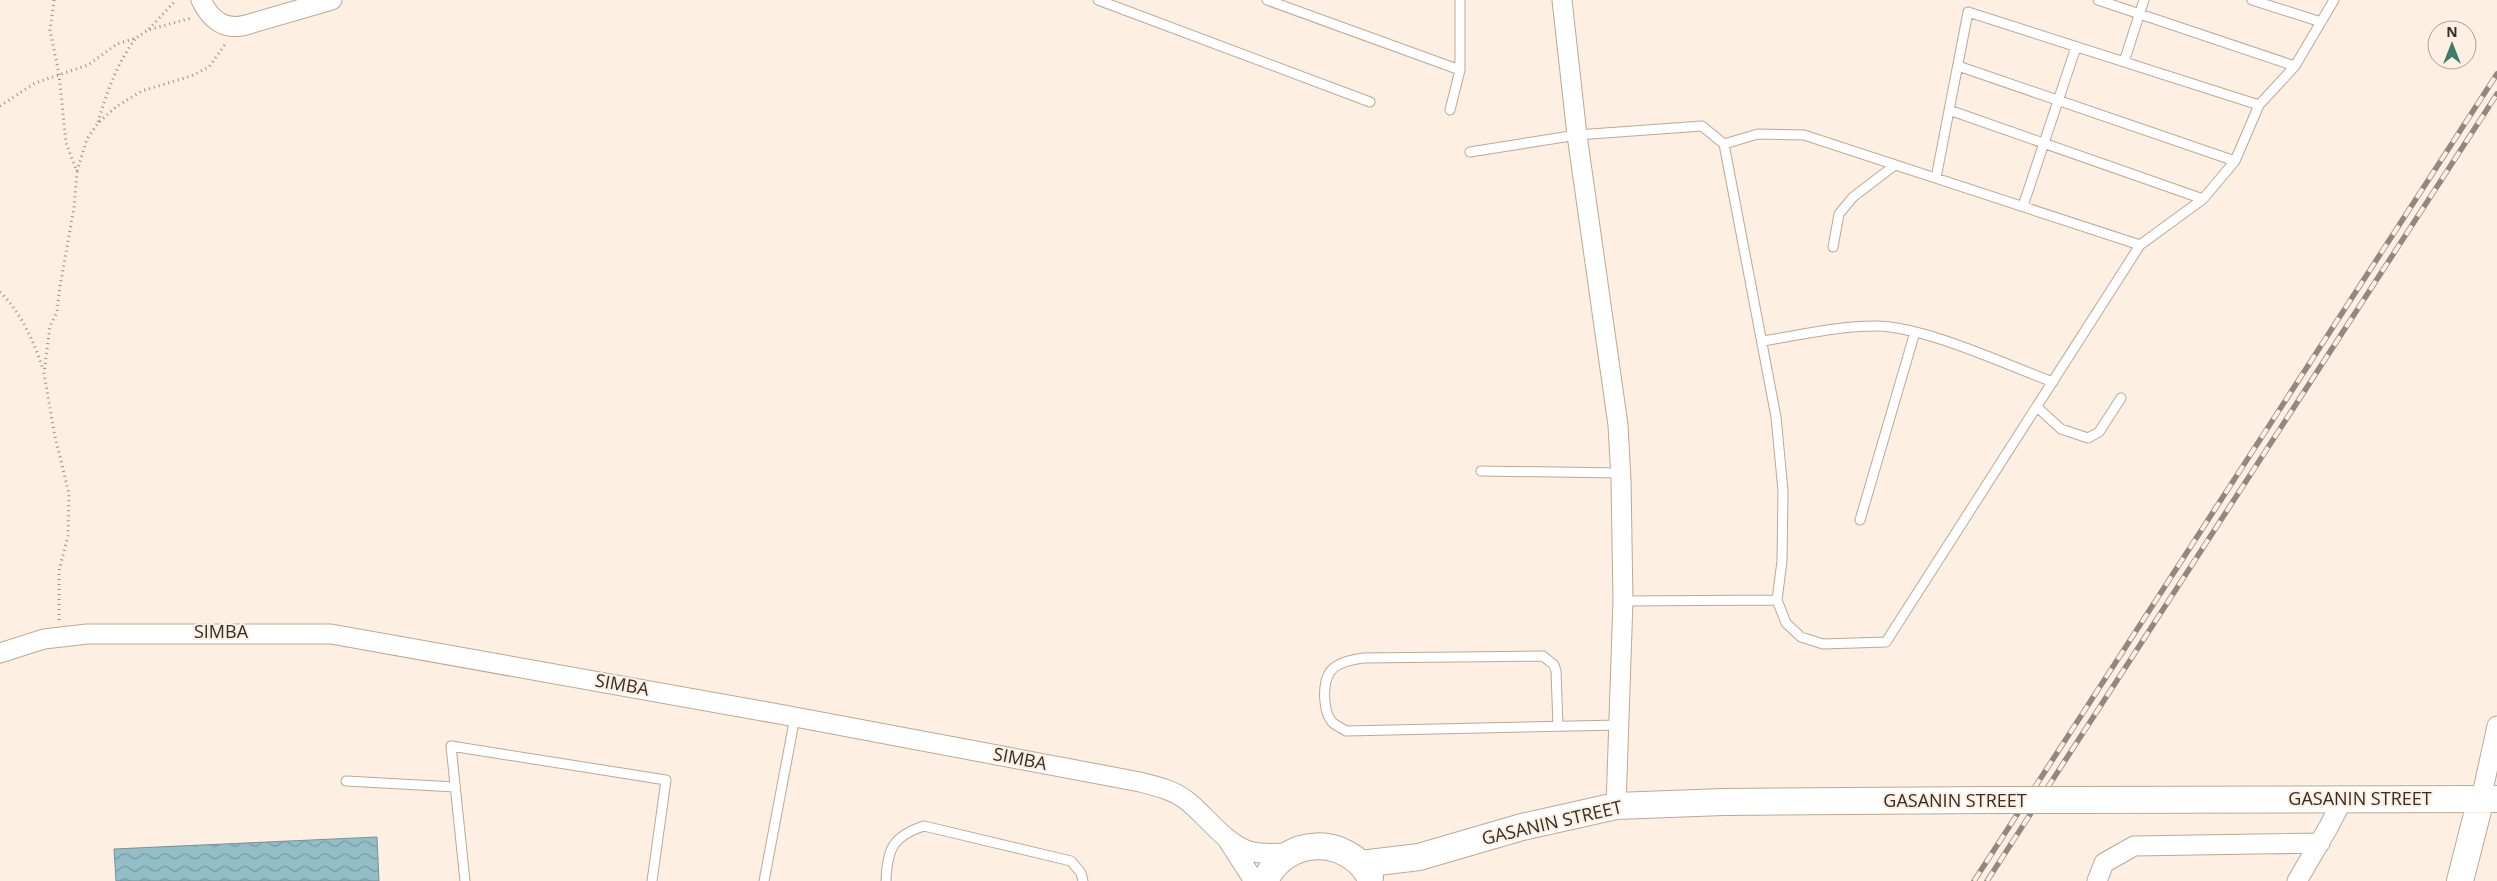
<svg xmlns="http://www.w3.org/2000/svg" width="2497" height="881" font-family="'Open Sans',sans-serif">
  <style>
    .water { fill: url(#water-waves); stroke: #779297 }
    .lines { fill: none; stroke-linecap: round; stroke-linejoin: round }
    .lane-casing { stroke: #bea894; stroke-width: 11 }
    .street-casing { stroke: #bea894; stroke-width: 21 }
    .secondary-casing { stroke: #bea894; stroke-width: 28 }
    .path { stroke: #9a8f85; stroke-width: 3; stroke-dasharray: 1 4; stroke-linecap: butt }
    .lane { stroke: #fff; stroke-width: 9 }
    .street { stroke: #fff; stroke-width: 19 }
    .secondary { stroke: #fff; stroke-width: 26 }
    .rail-casing { stroke: #94887e; stroke-width: 5.5 }
    .rail { stroke: #fdefe2; stroke-width: 4; stroke-dasharray: 11; stroke-linecap: butt }
    .secondary-bridge-casing { stroke: #bea894; stroke-width: 28; stroke-linecap: butt }
    .secondary-bridge { stroke: #fff; stroke-width: 26 }
    .labels { text-anchor: middle; stroke-width: 4; stroke-linejoin: round; paint-order: stroke }
    .street-label { font-size: 18px; fill: #362d26; stroke: #fdefe2 }
  </style>
  <defs>
    <pattern id="water-waves" width="16" height="10" patternUnits="userSpaceOnUse" patternTransform="scale(1.25)"><rect width="16" height="10" fill="#93bec8"/><path d="M0 5q4-4 8 0t8 0" fill="none" stroke="#799ba2"/></pattern>
  </defs>
  <rect width="100%" height="100%" fill="#fdefe2"/>
  <path class="water" d="M377,837L379,881H116L114,849Z"/>
  <g class="lines">
    <defs>
      <path id="lane" d="M1098,0L1370,102
        M1267,0L1460,70
        M2098,0L2295,66
        M2252,0L2321,22
        M2124,62L2144,0
        M1958,66L2235,161
        M1450,110L1460,70V0
        M1949,110L2203,199
        M1724,144L1776,417L1783,491L1782,561L1777,600L1786,623L1801,637L1823,644L1886,642L2140,245L2203,199L2235,161L2259,105L2295,66L2334,0
        M1470,152L1577,135L1702,126L1724,144L1758,134L1804,135L2140,245
        M1936,178L1968,12L2259,105
        M2023,206L2076,47
        M1833,247L1839,214L1853,197L1895,165
        M1763,341C1800,335 1838,326 1876,326C1927,327 2004,364 2053,382
        M2037,407L2061,429L2088,438L2099,432L2121,398
        M1481,471L1621,473
        M1860,520L1915,332
        M1623,601L1777,600
        M1558,726L1556,671L1554,665L1543,656L1363,658C1352,660 1337,662 1330,672C1322,684 1323,711 1332,722C1336,726 1342,728 1346,731L1619,725
        M346,781L455,787
        M465,881L451,746L666,780L652,881
        M764,881L795,717
        M886,881C887,849 893,836 924,826L1071,861L1081,873L1083,881"/>
      <path id="street" d="M201,0C210,19 224,31 246,25L332,0
        M1562,0L1577,135L1618,425L1621,480L1623,601L1616,806
        M0,653L44,639L87,634H331L779,714L1140,782C1156,786 1173,790 1186,800C1206,815 1224,843 1249,851C1262,855 1276,853 1291,853
        M2481,799L2497,726
        M1229,842L1254,881
        M2097,881L2104,863L2134,846L2320,843
        M2297,881L2328,828L2343,799"/>
      <path id="secondary" d="M2083,800L2497,799
        M1361,864L1419,857L1522,827L1616,806L1723,802L1989,800
        M1265,881C1285,836 1347,835 1370,877
        M2460,881L2481,799"/>
    </defs>
    <use href="#lane" class="lane-casing"/>
    <use href="#street" class="street-casing"/>
    <use href="#secondary" class="secondary-casing"/>
    <path class="path" d="M54,0L50,30L59,74L66,143L77,172L74,208L60,286L57,312L50,326L44,373L54,432L69,494L68,536L59,571V620
      M149,29L176,0
      M0,106L35,83L88,65L117,44L136,38L148,30L191,18
      M98,122C107,92 117,63 136,38
      M77,171L87,139L98,123L117,106L142,91L191,76L209,67L226,43
      M0,292C20,311 35,343 43,370"/>
    <use href="#lane" class="lane"/>
    <use href="#street" class="street"/>
    <use href="#secondary" class="secondary"/>
    <defs>
      <path id="rail" d="M1974,881L2497,74
        M1987,881L2497,94"/>
    </defs>
    <use href="#rail" class="rail-casing"/>
    <use href="#rail" class="rail"/>
    <defs>
      <path id="secondary-bridge" d="M1989,800H2083"/>
    </defs>
    <use href="#secondary-bridge" class="secondary-bridge-casing"/>
    <use href="#secondary-bridge" class="secondary-bridge"/>
  </g>
  <g class="labels">
    <g class="street-label">
      <text x="221" y="638">SIMBA</text>
      <text transform="translate(622 685) rotate(10)" y="6">SIMBA</text>
      <text transform="translate(1020 759) rotate(11)" y="6">SIMBA</text>
      <text x="2360" y="805">GASANIN STREET</text>
      <text x="1955" y="807">GASANIN STREET</text>
      <text transform="translate(1552 823) rotate(-13)" y="6">GASANIN STREET</text>
    </g>
  </g>
  <g transform="translate(2452 45)"><circle r="24" fill="#fdefe2" stroke="#ada197"/>
  <path d="M0-4L9 19L0 12L-9 19Z" fill="#3d7c6b"/>
  <text y="-8" font-size="14" font-weight="bold" text-anchor="middle" fill="#362d26">N</text>
  </g>
</svg>
